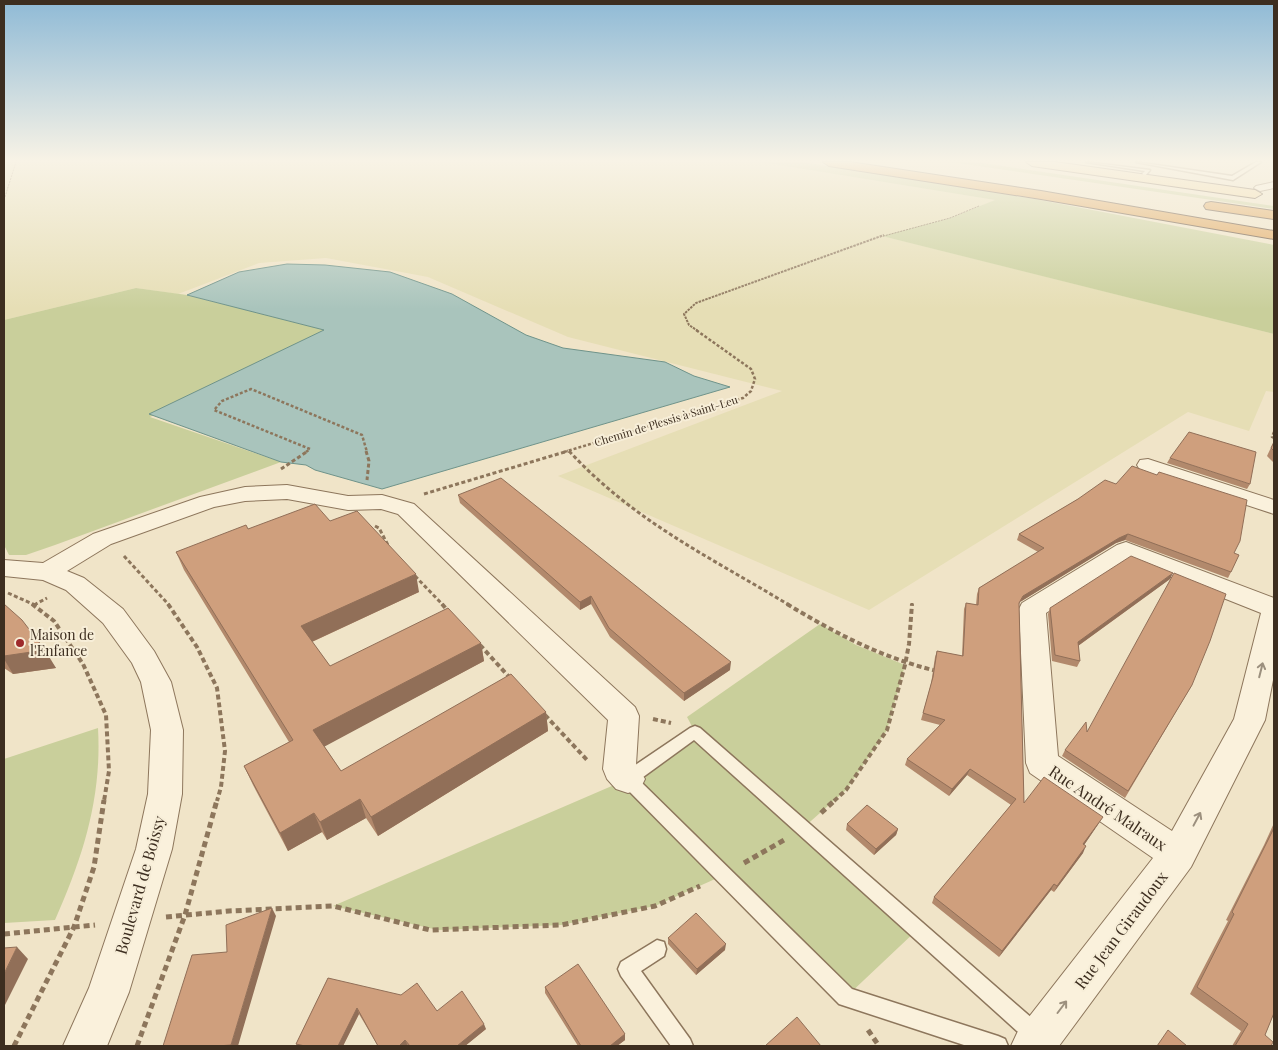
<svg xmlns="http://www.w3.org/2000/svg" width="1278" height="1050" font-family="'Playfair Display',serif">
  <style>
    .farmland { fill: #e6deb5 }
    .green { fill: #c9cf9b }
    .water { fill: #a9c4bc; stroke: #6f938a }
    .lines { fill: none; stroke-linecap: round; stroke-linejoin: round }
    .service-casing { stroke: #8d765c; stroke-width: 3 }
    .minor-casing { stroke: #8d765c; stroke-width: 2 }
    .primary-casing { stroke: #5b4430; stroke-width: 2 }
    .motorway-casing { stroke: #5b4430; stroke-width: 2 }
    .path-far5 { stroke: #8d765c; stroke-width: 1; stroke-dasharray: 2 1; stroke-linecap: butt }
    .path-far4 { stroke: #8d765c; stroke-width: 2; stroke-dasharray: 2.5 1; stroke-linecap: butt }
    .path-far3 { stroke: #8d765c; stroke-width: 2.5; stroke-dasharray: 3 2; stroke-linecap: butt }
    .path-far2 { stroke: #8d765c; stroke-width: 3; stroke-dasharray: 4 2.5; stroke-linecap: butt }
    .path-far1 { stroke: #8d765c; stroke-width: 4; stroke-dasharray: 5 3; stroke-linecap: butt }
    .path { stroke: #8d765c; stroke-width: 5; stroke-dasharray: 6 4; stroke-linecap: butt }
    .service { fill: #faf1dc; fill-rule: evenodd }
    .minor { fill: #faf1dc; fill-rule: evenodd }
    .primary { fill: #f3d9a0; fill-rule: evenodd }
    .motorway { fill: #e0a458; fill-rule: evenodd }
    .wall { fill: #b2896c }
    .shaded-wall { fill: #916f58 }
    .building { fill: #cf9f7d; stroke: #916f58 }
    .oneway { stroke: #9c907e }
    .poi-dot { fill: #9e2a2b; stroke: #f7eed8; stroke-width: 2 }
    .labels { text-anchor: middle; stroke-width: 4; stroke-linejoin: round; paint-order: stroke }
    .far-street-label { font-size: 11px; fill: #3d2e20; stroke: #f7eed8 }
    .poi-label { font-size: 14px; fill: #3d2e20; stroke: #f7eed8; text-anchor: start }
    .near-street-label { font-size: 16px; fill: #3d2e20; stroke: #f7eed8 }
  </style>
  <rect width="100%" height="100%" fill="#f0e4c8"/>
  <path class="farmland" d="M4,162H761L996,200L950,218L883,236L1274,334V392L1266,391L1249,431L1188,412L869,610L558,476L782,391L568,337L428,277L326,258L259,263L178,294L136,288L4,320Z"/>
  <path class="green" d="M761,162H802L1035,199L1274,245V334L882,236L950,218L995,200Z
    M950,162H976L1274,206V209Z
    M136,288L187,295L325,330L150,417L281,462L55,545L26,555H9L4,545V320Z
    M820,624L856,645L905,665L887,730L846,790L803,828L917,930L846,997L724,875L655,906L561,925L438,930L333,906L628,779L695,732L687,717Z
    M98,728C102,798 83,857 55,920L4,923V759Z"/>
  <path class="water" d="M287,264L325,265L390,272L452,294L526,335L563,348L665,362L694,376L730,387L382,489L315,470L306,465L281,462L149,414L324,330L187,295L239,272Z"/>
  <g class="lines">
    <defs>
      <path id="service" d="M1086,162L1150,170L1145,176L1142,174L1145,171Z
        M1136,162L1232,176L1256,162H1261L1233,180Z
        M695,726L700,728L1041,1026L1044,1033L1041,1040L1034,1043L1027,1040L694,740L639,780L852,989L998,1036L1005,1039L1008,1046H967L839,1004L622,784L620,779L622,774L690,728Z
        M657,940L664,942L666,949L664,956L641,971L690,1039L693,1046H671L621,976L618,969L621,962Z"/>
      <path id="minor" d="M1274,182V188L1260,191L1254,188L1256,186Z
        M1148,459L1274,500V514L1140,470L1137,465L1140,460Z
        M287,485L348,496L382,495L414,504L635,707L639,716L636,765L645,779L640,789L628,793L616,789L607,779L603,769L608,720L398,514L381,509L348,510L287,499L245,501L214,507L111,544L67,571L84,578L123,609L154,651L171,682L183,730L182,794L172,849L129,992L107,1046H63L89,988L136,849L148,794L151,730L141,682L132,663L103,623L66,590L43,580L4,576V560L43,563L93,534L200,497L245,487Z
        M1126,542L1274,598V675L1265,720L1191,867L1059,1046H1011L1018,1031L1153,858L1030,773L1026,763L1019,609L1022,603L1117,545ZM1128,560L1261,613L1234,719L1172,831L1058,756L1046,613Z"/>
      <path id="primary" d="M1026,162H1055L1255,190L1262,194L1255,198L1032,166Z"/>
      <path id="motorway" d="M823,162H850L1041,191L1274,231V239L1041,199L829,166Z
        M1211,202L1274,211V219L1206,209L1204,206L1206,203Z"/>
    </defs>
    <use href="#service" class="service-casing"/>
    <use href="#minor" class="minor-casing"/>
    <use href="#primary" class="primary-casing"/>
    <use href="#motorway" class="motorway-casing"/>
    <path class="path-far5" d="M4,200L16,162
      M880,237L950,218L979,206"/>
    <path class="path-far4" d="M698,331L689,325L684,314L696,303L884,235"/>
    <path class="path-far3" d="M1274,432L1272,437L1274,438
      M306,452L310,449L214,410L222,401L251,389L362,435L367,452
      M564,452L743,398L751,391L755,379L751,369L696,330"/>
    <path class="path-far2" d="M366,451L369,461L367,480
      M569,451C635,522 708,556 789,605
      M281,469L308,451
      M424,494L568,451
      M375,526L379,528L389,547
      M124,556L169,605
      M415,576L443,605
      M8,593L35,605
      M34,605L47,598
      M912,605V603"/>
    <path class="path-far1" d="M32,604L54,621L83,664L106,715L109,771L104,801
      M168,604L197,647L217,688L225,751L221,787L217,801
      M442,604L448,611
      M787,604C835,633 882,658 937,671
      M480,645L511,679
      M545,715L588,761
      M653,719L671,723
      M834,801L846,790L887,730L905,665L909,644L912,604"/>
    <path class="path" d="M821,813L835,800
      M744,863L784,840
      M166,917L229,911L333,906L430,930L561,925L655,906L700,886
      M4,934L95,925
      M868,1030L879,1046
      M14,1046L74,927L94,867L104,800
      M137,1046L185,915L217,800"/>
    <use href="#service" class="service"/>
    <use href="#minor" class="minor"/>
    <use href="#primary" class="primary"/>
    <use href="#motorway" class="motorway"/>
  </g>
  <path class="wall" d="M1274,441V463L1267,456Z
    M1170,458L1250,484L1247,489L1167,463Z
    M458,495L730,670L684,701L610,637L591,604L580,610L460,503Z
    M1078,499L1234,553L1231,572L1228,578L1125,540L1116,543L1020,602L1019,604L1024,803L1099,823L1084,845L1083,853L1054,892L1051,890L999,957L932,903L934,897L1011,805L967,775L949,796L905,765L907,759L940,725L921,720L931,684L935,657L937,651L962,656L964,609L966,603L976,605L977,594L979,588L1038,552L1017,540L1019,534Z
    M330,521L419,592L312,642L330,666L481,643L484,661L324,746L341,771L546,712L548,731L378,836L366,818L327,840L322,832L288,851L253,785L244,766L289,742L184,570L176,552L248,529Z
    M1170,579L1078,646L1080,661L1077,667L1052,661L1048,614L1050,608Z
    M4,604L56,668L13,674L4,668Z
    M1192,685L1125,798L1062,756L1065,750L1087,732Z
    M1274,823V1013L1265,1035L1271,1046H1232L1241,1031L1190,994L1228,921L1226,920L1264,845Z
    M847,824L898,829L896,835L874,855L846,830Z
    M668,938L725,950L696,975L668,944Z
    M328,978L437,1011L486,1029L465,1046H378L359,1014L343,1046H297L296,1044Z
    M545,987L625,1034V1040L617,1046H578L545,993Z"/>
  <path class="shaded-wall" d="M1128,534L1125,540L1116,543L1020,602L1017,609L1023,596L1119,538Z
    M1173,573L1170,579L1075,648L1078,642Z
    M416,574L419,592L307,644L301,626Z
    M591,596V604L580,610V602Z
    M481,643L484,661L320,749L313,730Z
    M45,650L56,668L13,674L4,659V656Z
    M731,662L730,670L684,701V693Z
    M546,712L548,731L378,836L371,817Z
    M970,769L967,775L949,796L952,789Z
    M360,799L366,818L327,840L320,822Z
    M314,813L322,832L288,851L280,833Z
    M1103,817L1099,823L1080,851L1083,844Z
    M898,829L896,835L874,855L876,849Z
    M1086,846L1083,853L1054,892L1057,886Z
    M1054,884L1051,890L999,957L1002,951Z
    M272,908L276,916L238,1046H233L231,1045Z
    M726,944L725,950L696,975L697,969Z
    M17,947L28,959L4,1007V974Z
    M357,1008L359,1014L343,1046H338Z
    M484,1024L486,1029L465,1046H457Z
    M625,1034V1040L617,1046H610Z
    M405,1040L408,1046H399Z"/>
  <path class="building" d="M1189,432L1256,452L1250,484L1170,458Z
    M1274,442V451L1271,448Z
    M1132,466L1157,475L1159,472L1247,500L1240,541L1234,553L1239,555L1231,572L1128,534L1119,538L1023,596L1019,603L1024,803L1044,777L1103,817L1083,844L1086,846L1057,886L1054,884L1002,951L934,897L1016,799L970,769L952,789L907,759L945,720L923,713L933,677L937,651L963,656L966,603L978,605L979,588L1044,548L1019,534L1078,499L1105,480L1116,484Z
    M501,478L731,662L684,693L609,628L591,596L580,602L458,495Z
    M315,504L330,521L357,511L416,574L301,626L330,666L448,608L481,643L313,730L341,771L511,674L546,712L371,817L360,799L320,822L314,813L280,833L244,766L293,740L176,552L246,525L248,529Z
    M1131,556L1173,573L1078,642L1080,661L1055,655L1050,608Z
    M1174,573L1226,594L1210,641L1192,685L1128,791L1065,750L1086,722L1087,732Z
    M4,604L22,620L45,650L4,656Z
    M867,805L898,829L876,849L847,824Z
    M1274,828V1013L1265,1035L1273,1042L1271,1046H1235L1248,1024L1197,987L1234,914L1232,912Z
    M272,908L231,1045L217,1046H163L192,955L227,952L226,925Z
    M696,913L726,944L697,969L668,938Z
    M17,947L4,974V948Z
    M578,964L625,1034L610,1046H581L545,987Z
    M328,978L401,995L417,983L437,1011L462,991L484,1024L457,1046H410L405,1040L399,1046H378L357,1008L338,1046H305L296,1044Z
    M797,1017L821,1046H765Z
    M1168,1030L1187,1046H1157Z"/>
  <defs><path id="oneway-shaft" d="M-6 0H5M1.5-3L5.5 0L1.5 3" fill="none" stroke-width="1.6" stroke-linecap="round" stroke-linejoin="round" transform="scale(1.25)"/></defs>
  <g class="oneway">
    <use href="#oneway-shaft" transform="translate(1261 670) rotate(-76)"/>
    <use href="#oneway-shaft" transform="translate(1197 819) rotate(-62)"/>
    <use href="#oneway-shaft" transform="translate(1062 1007) rotate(-53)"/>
  </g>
  <linearGradient id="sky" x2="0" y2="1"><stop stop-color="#8fbad6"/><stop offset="0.52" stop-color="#f8f3e6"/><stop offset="1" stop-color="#f8f3e6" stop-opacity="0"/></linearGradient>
  <rect width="1278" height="309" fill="url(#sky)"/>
  <circle class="poi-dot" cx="20" cy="643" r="5"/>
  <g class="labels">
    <g class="far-street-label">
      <text transform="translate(666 421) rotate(-17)" y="4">Chemin de Plessis à Saint-Leu</text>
    </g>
    <g class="poi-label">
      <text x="30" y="640">Maison de<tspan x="30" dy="16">l'Enfance</tspan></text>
    </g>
    <g class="near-street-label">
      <text transform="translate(1108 808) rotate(34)" y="6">Rue André Malraux</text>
      <text transform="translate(140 885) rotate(-74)" y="6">Boulevard de Boissy</text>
      <text transform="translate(1121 930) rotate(-53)" y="6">Rue Jean Giraudoux</text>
    </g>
  </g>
  <rect width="1278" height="1050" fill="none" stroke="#3d2e20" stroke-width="10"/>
</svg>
